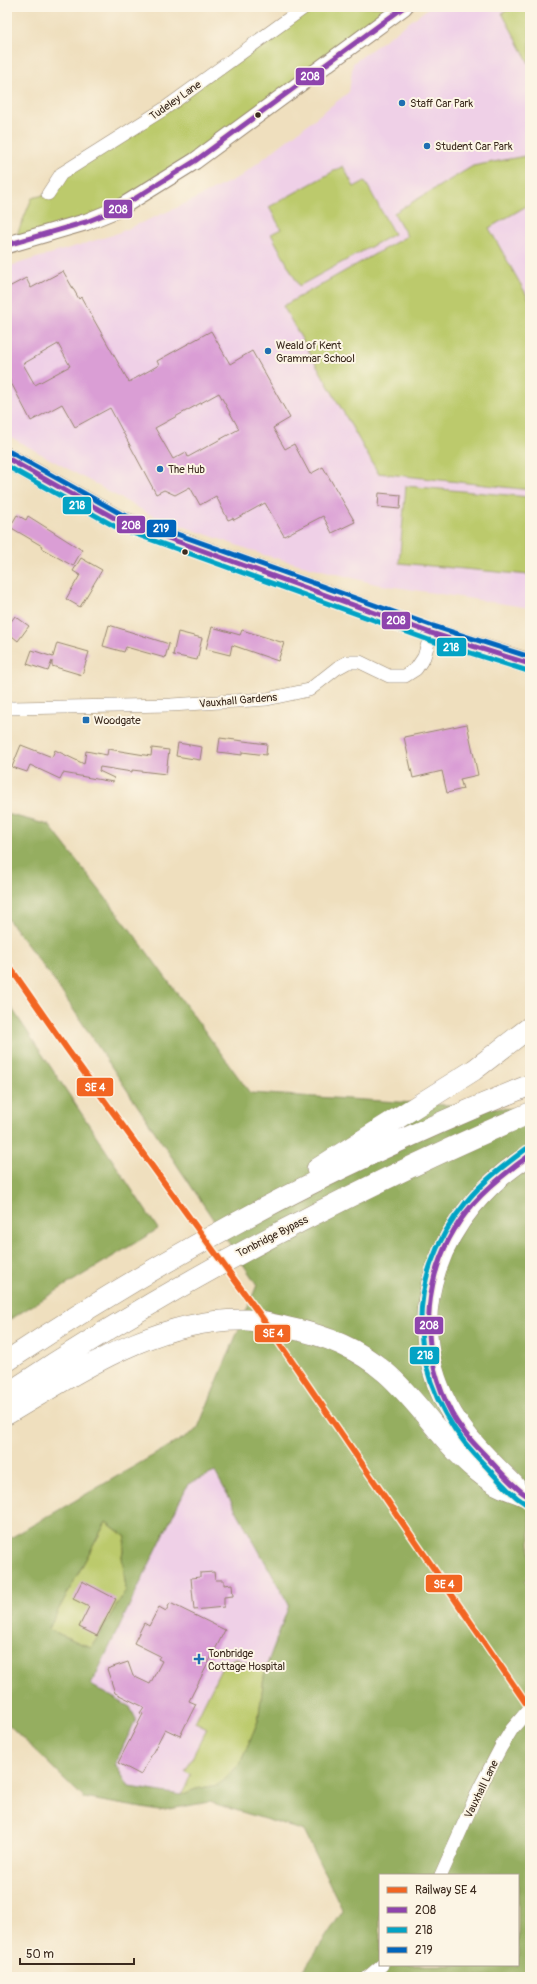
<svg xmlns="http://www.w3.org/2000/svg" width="537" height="1984" font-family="Pangolin,sans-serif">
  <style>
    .built { fill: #efd0e7 }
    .green { fill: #bcca6c; stroke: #7c7a45 }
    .forest { fill: #95ae60; stroke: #686c3f; fill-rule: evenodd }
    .building { fill: #da9ed5; fill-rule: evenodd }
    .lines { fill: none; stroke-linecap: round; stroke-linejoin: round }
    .minor-casing { stroke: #95846e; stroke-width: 14 }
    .tertiary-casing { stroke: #95846e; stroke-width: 18 }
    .primary-casing { stroke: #95846e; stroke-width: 22 }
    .trunk-casing { stroke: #95846e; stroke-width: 22 }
    .minor { stroke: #fff; stroke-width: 13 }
    .tertiary { stroke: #fff; stroke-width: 16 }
    .primary { stroke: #fff; stroke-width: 20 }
    .trunk { stroke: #fff; stroke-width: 21 }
    .bus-1-casing { stroke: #fcf5e5; stroke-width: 8 }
    .bus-2-casing { stroke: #fcf5e5; stroke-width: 8 }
    .bus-3-casing { stroke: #fcf5e5; stroke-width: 8 }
    .bus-1 { stroke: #8e44ad; stroke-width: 5 }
    .bus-2 { stroke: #03a3c5; stroke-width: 5 }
    .bus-3 { stroke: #0065bd; stroke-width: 5 }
    .rail-1-casing { stroke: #fcf5e5; stroke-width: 9 }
    .rail-1 { stroke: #f26522; stroke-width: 6 }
    .poi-dot { fill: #1f6fb2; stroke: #fcf5e5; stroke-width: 1.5 }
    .bus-dot { fill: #3b2a1e; stroke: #fcf5e5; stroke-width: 1.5 }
    .labels { text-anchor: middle; stroke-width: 4; stroke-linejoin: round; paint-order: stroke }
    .street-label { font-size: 11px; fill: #3b2a1e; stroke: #fcf5e5 }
    .poi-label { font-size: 11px; fill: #3b2a1e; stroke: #fcf5e5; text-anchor: start }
    .line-badge { stroke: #fcf5e5; stroke-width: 1.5 }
    .badge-label { font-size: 11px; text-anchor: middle; font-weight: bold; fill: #fff }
  </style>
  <rect width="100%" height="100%" fill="#fcf5e5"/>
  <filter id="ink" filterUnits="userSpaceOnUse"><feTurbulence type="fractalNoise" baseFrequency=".025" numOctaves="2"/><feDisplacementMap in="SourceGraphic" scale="8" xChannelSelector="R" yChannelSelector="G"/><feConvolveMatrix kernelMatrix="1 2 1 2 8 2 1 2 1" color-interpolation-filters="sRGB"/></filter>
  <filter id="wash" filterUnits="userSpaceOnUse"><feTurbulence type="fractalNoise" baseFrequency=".012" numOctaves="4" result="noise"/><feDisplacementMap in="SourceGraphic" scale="16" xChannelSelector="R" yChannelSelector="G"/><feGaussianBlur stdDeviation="0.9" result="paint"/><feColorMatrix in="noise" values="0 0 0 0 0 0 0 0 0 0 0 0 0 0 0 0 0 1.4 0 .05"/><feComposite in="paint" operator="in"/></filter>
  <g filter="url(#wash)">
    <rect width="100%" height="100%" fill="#efdfbe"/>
    <path class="built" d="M430,7H530V608L376,584L264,555L149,514L7,435V267L113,235L176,208L241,176L349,92L353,63Z
      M222,1438L351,1642L229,1800L108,1791L7,1569Z"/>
    <path class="green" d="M305,7H404L118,209L14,242L32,198L48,194L61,174Z
      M514,7H530V65L502,13Z
      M530,155V204L489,228L530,301V490L378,473L283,306L407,236L394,213L473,166Z
      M343,166L354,187L365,181L394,234L299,286L271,234L281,229L269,207Z
      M406,486L530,497V575L399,563Z
      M106,1522L126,1537L122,1556L126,1590L91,1648L48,1629Z
      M236,1659L265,1670L258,1721L240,1764L218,1785L196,1789L181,1795L191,1775L185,1772L207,1728L195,1722L223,1665Z"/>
    <path class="forest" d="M7,814L49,825L136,937L250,1093L530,1110V1578L524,1580L530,1589V1977H299L343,1911L304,1831L209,1802L159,1811L84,1798L7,1723V1540L197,1430L257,1285L55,982L7,918ZM215,1472L289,1605L265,1670L258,1721L240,1764L218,1785L196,1789L181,1795L129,1787L115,1764L136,1719L130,1707L91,1685L188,1484ZM106,1522L126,1537L122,1556L126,1590L91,1648L48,1629ZM380,1875H518V1965H380Z
      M7,1001L158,1229L7,1321Z"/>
    <g id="blocks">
      <path class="building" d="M63,271L79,299L81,297L129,382L159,365L157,361L211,331L230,364L252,351L290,418L273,428L285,449L294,444L310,474L323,467L355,522L332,533L323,516L284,536L265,503L234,520L233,518L228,520L216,496L200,505L190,487L175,495L164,490L156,494L110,408L75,427L62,404L31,421L7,375V288L26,278L31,288ZM58,344L70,366L35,385L23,364ZM219,393L239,429L188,457L186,452L173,459L155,428Z
        M379,493L401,495L400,509L378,507Z
        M17,515L26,520L28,516L82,550L73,566L41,548L42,546L10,527Z
        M81,558L102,570L80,607L66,599L80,575L73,571Z
        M15,616L29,626L18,641L7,632V627Z
        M109,625L169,644L165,658L126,647L124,652L103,646Z
        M212,627L240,635L242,630L284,643L278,661L232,645L230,655L206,649Z
        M178,632L202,638L197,660L173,655Z
        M57,643L89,652L82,675L52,666V661L48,671L27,664L32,650L53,657Z
        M467,724L478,775L460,779L463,789L447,793L442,771L413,778L404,737Z
        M220,738L267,744L266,755L242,752V755L218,752Z
        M178,743L202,747L200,760L176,756Z
        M21,745L52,757L55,750L84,764L86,751L107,755L108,749L151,756L152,748L169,750L166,774L132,770V772L100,767L99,771L114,778L113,782L63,773L60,779L30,765L27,772L12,767Z
        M214,1572L215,1580H224V1585L232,1584L233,1596L224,1597V1607L194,1610L191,1578L200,1577V1573Z
        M82,1581L116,1599L97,1636L79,1627L89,1607L73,1599Z
        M170,1603L225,1630L189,1701L196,1704L180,1736L165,1729L141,1775L118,1763L143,1714L140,1713L144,1707L115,1693L107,1669L128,1662L133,1676L150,1684L162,1661L158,1659L160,1656L134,1643L144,1623L149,1626L159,1607L166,1611Z"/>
    </g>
  </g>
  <g filter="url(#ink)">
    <use href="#blocks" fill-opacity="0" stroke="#95846e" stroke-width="1"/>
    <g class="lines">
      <defs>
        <path id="minor" d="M48,194L61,174L164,109L305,7
          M7,707L12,708L171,705L267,699L309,690L337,668L348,662H360L389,676H405L416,669L424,657L431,633
          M441,1875L480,1787L501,1747L512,1729L530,1708
          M368,1977L382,1965"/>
        <path id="tertiary" d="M7,245L86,222L118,209L195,161L404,7"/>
        <path id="primary" d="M7,458L118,520L431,633L530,664"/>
        <path id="trunk" d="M317,1169L474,1070L530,1027
          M7,1361C171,1252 347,1158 530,1085
          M7,1394C173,1283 347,1192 530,1113
          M7,1414C80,1371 158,1317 247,1320C261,1321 276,1325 289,1328C325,1335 357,1348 385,1372C419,1401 442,1442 476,1470C482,1475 489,1481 496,1484C507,1490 519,1492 530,1498
          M514,1485C492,1463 468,1441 452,1414C395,1318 440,1210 530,1155"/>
      </defs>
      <use href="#minor" class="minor-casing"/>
      <use href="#tertiary" class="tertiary-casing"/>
      <use href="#primary" class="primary-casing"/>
      <use href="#trunk" class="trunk-casing"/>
      <use href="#minor" class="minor"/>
      <use href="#tertiary" class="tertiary"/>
      <use href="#primary" class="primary"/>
      <use href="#trunk" class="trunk"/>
      <defs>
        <path id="bus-1" d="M7,245L86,222L118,209L195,161L404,7
          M7,458L118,520L431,633L530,664
          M530,1155C509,1170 490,1185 473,1204C421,1264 416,1346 452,1414C460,1429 472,1442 484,1454C499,1470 512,1486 530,1498"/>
        <path id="bus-2" d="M7,466L116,527L429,640L528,671
          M526,1149C505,1165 484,1180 467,1201C400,1281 408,1384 478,1458C494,1474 507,1492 526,1504"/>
        <path id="bus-3" d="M10,452L121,514L433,626L530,657"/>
      </defs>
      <use href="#bus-1" class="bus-1-casing"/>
      <use href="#bus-2" class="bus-2-casing"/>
      <use href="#bus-3" class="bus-3-casing"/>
      <use href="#bus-1" class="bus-1"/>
      <use href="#bus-2" class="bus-2"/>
      <use href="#bus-3" class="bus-3"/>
      <defs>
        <path id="rail-1" d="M7,963L67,1049L258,1312L530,1709"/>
      </defs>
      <use href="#rail-1" class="rail-1-casing"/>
      <use href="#rail-1" class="rail-1"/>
    </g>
  </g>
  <g class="poi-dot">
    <circle cx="402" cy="103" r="4"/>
    <circle cx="427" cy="146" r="4"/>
    <circle cx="268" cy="351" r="4"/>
    <circle cx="160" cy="469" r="4"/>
    <rect x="82" y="716" width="8" height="8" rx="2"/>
    <path d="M197 1653h4v4h4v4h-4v4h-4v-4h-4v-4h4z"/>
  </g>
  <g class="bus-dot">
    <circle cx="258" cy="115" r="3.5"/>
    <circle cx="185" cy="552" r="3.5"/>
  </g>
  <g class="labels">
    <g class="street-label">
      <text transform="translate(175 100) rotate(-35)" y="4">Tudeley Lane</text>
      <text transform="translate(238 700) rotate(-5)" y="4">Vauxhall Gardens</text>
      <text transform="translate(272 1236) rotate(-27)" y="4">Tonbridge Bypass</text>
      <text transform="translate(481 1789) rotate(-64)" y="4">Vauxhall Lane</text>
    </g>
    <g class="poi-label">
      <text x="410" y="107">Staff Car Park</text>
      <text x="435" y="150">Student Car Park</text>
      <text x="276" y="349">Weald of Kent<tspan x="276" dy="13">Grammar School</tspan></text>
      <text x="168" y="473">The Hub</text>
      <text x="94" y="724">Woodgate</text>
      <text x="208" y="1657">Tonbridge<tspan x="208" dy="13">Cottage Hospital</tspan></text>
    </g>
  </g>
  <g class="line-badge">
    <rect x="295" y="67" width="30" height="19" rx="4" fill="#8e44ad"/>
    <rect x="103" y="199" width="30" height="20" rx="4" fill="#8e44ad"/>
    <rect x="62" y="496" width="30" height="19" rx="4" fill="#03a3c5"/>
    <rect x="116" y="515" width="30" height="19" rx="4" fill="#8e44ad"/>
    <rect x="146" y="519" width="31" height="19" rx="4" fill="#0065bd"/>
    <rect x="381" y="611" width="30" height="19" rx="4" fill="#8e44ad"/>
    <rect x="436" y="637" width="31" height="20" rx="4" fill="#03a3c5"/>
    <rect x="76" y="1077" width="38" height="20" rx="4" fill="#f26522"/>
    <rect x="414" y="1316" width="30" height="19" rx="4" fill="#8e44ad"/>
    <rect x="254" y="1324" width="37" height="19" rx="4" fill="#f26522"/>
    <rect x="409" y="1346" width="31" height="19" rx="4" fill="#03a3c5"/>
    <rect x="425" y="1574" width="38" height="19" rx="4" fill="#f26522"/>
  </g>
  <g class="badge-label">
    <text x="310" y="80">208</text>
    <text x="118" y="213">208</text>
    <text x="77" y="509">218</text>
    <text x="131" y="529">208</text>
    <text x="161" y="532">219</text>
    <text x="396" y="624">208</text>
    <text x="451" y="651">218</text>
    <text x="95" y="1091">SE 4</text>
    <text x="429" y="1329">208</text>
    <text x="273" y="1337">SE 4</text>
    <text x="425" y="1359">218</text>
    <text x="444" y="1588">SE 4</text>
  </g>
  <rect width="537" height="1984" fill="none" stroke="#fcf5e5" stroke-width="24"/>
  <rect x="379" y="1874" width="140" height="92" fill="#fcf5e5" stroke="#afa495"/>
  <rect x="387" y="1887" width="20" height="6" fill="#f26522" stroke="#afa495"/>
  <text x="415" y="1894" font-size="12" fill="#3b2a1e">Railway SE 4</text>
  <rect x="387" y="1907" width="20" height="6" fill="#8e44ad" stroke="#afa495"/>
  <text x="415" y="1914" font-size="12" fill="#3b2a1e">208</text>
  <rect x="387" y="1927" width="20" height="6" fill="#03a3c5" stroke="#afa495"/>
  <text x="415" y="1934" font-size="12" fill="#3b2a1e">218</text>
  <rect x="387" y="1947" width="20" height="6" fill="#0065bd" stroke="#afa495"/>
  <text x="415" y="1954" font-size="12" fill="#3b2a1e">219</text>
  <path d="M20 1958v6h114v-6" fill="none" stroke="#3b2a1e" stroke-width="2"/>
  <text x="26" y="1958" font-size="12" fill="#3b2a1e" stroke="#fcf5e5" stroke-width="3" paint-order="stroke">50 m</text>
</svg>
